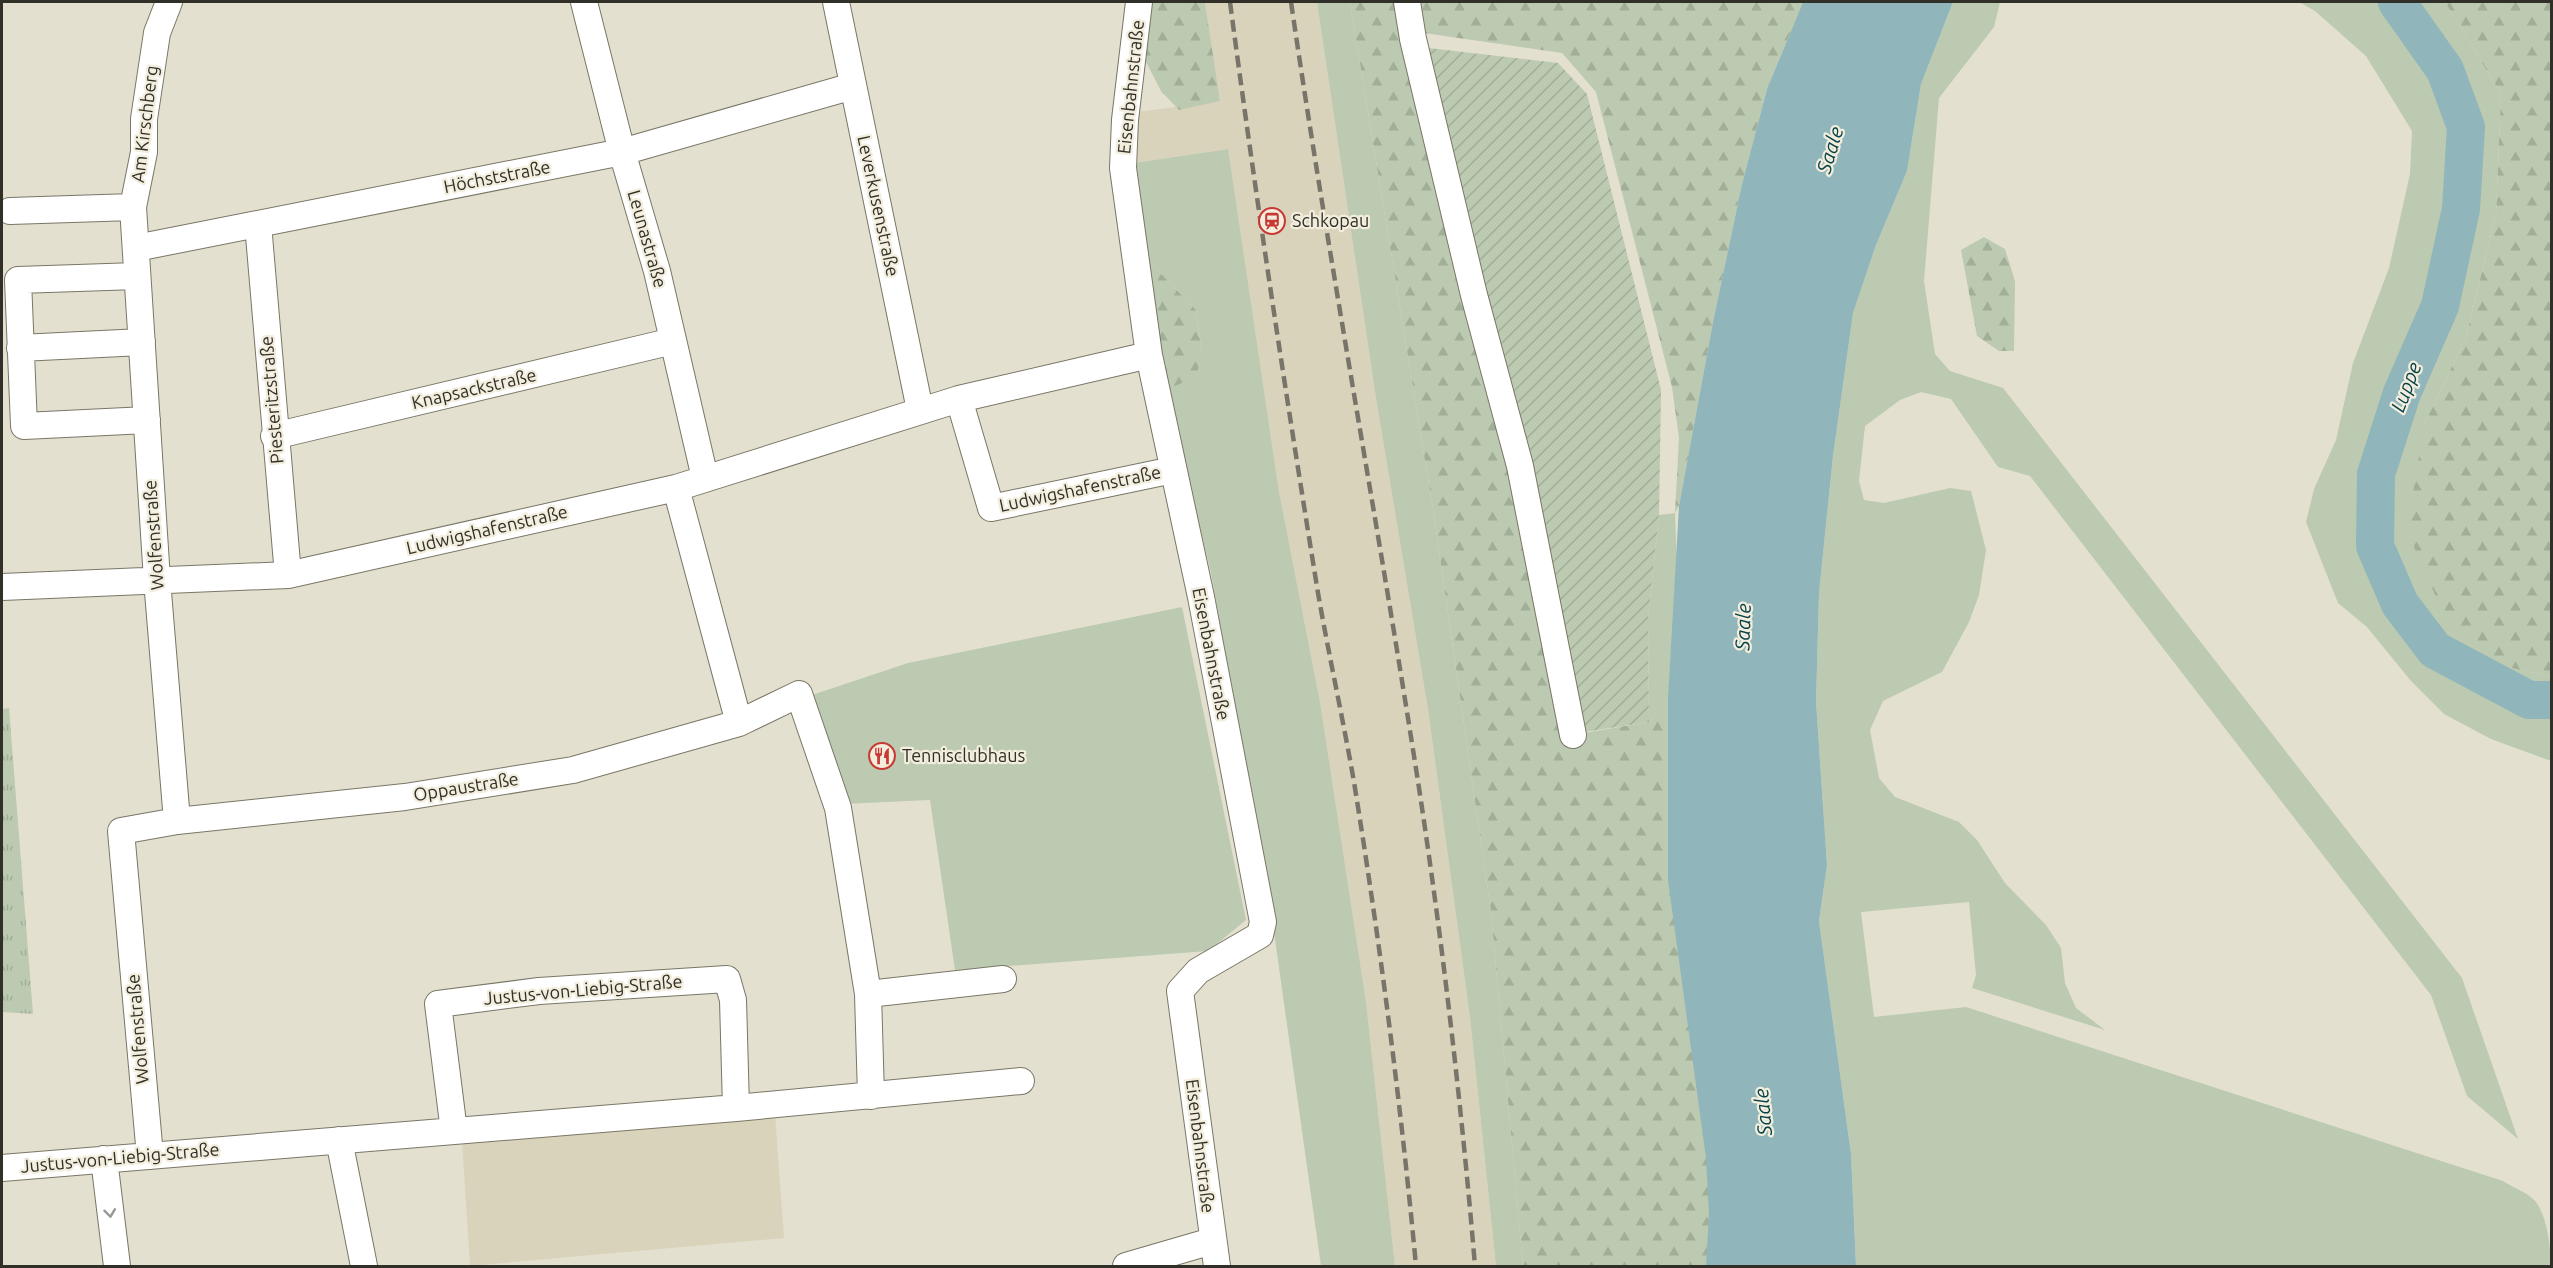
<svg xmlns="http://www.w3.org/2000/svg" width="2553" height="1268" font-family="Ubuntu,sans-serif">
  <style>
    .built { fill: #dad3bb }
    .grass { fill: #bbcab1 }
    .forest { fill: url(#forest-firs) }
    .park { fill: url(#park-tufts) }
    .garden { fill: url(#garden-furrows) }
    .water { fill: #90b5ba }
    .lines { fill: none; stroke-linecap: round; stroke-linejoin: round }
    .river { stroke: #90b5ba; stroke-width: 38 }
    .minor-casing { stroke: #7a7666; stroke-width: 28 }
    .minor { stroke: #fff; stroke-width: 26 }
    .rail { stroke: #77756a; stroke-width: 4.5; stroke-dasharray: 12 6; stroke-linecap: butt }
    .oneway { stroke: #989794 }
    .labels { text-anchor: middle; stroke-width: 4.5; stroke-linejoin: round; paint-order: stroke }
    .street-label { font-size: 18px; fill: #302f28; stroke: #f2eddc }
    .poi-label { font-size: 18px; fill: #302f28; stroke: #f2eddc; text-anchor: start }
    .water-label { font-size: 20px; font-style: italic; fill: #064249; stroke: #f2eddc }
  </style>
  <defs>
    <pattern id="forest-firs" width="22" height="20" patternUnits="userSpaceOnUse" patternTransform="scale(1.5)"><rect width="22" height="20" fill="#bbcab1"/><path d="M5 1l3.5 6h-7zM16 11l3.5 6h-7z" fill="#a1ae98"/></pattern>
    <pattern id="park-tufts" width="24" height="20" patternUnits="userSpaceOnUse" patternTransform="scale(1.5)"><rect width="24" height="20" fill="#bbcab1"/><path d="M3 7l-1-3M5 7V3M7 7l1-3M15 17l-1-3M17 17v-4M19 17l1-3" fill="none" stroke="#a1ae98"/></pattern>
    <pattern id="garden-furrows" width="10" height="10" patternUnits="userSpaceOnUse" patternTransform="scale(1.5)"><rect width="10" height="10" fill="#bbcab1"/><path d="M-1 1l2-2M0 10L10 0M9 11l2-2" fill="none" stroke="#a1ae98"/></pattern>
  </defs>
  <rect width="100%" height="100%" fill="#e4e0cf"/>
  <path class="built" d="M1205,2H1317L1376,398L1428,709L1470,1017L1496,1266H1395L1366,1002L1320,702L1279,492L1227,149L1134,163L1137,112L1220,101Z
    M775,1113L784,1238L470,1266L462,1142Z"/>
  <path class="grass" d="M1317,2H1350L1434,516L1491,912L1523,1266H1496L1470,1017L1428,709L1376,398Z
    M1953,2H2000L1994,27L1939,98L1924,281L1935,354L1950,371L2003,388L2462,978L2518,1139L2467,1096L2431,995L2030,476L1998,467L1951,399L1921,392L1900,400L1865,426L1859,481L1864,500L1884,503L1950,488L1971,491L1986,550L1979,595L1969,622L1942,672L1883,701L1870,730L1879,778L1895,797L1959,822L1977,840L2005,883L2046,925L2061,948L2065,983L2076,1008L2105,1030L1972,988L1976,975L1969,902L1861,912L1874,1017L1966,1007L2503,1181C2512,1187 2524,1191 2532,1198C2547,1210 2551,1249 2551,1266H1856L1851,1154L1819,921L1827,865L1816,702L1819,593L1833,456L1853,313L1876,245L1907,171L1921,84Z
    M2299,2H2445L2501,94L2496,214L2466,337L2424,425L2506,667L2551,676V761L2491,739L2444,714L2411,681L2367,627L2338,603L2306,522L2314,489L2336,440L2353,363L2389,268L2410,174L2412,131L2366,56L2315,11Z
    M1228,149L1279,492L1320,702L1366,1002L1395,1266H1321L1272,918L1211,573L1167,390L1202,354L1196,310L1143,255L1134,163Z
    M1675,513L1678,597L1673,698L1649,722L1648,618L1659,515Z
    M1182,607L1246,920L1208,951L955,970L930,800L843,804L806,697L908,663Z"/>
  <path class="forest" d="M1148,2H1205L1220,101L1179,110L1161,91L1142,54Z
    M1350,2H1400L1512,461L1566,736L1649,722L1673,698L1712,1171V1266H1523L1491,912L1434,516Z
    M1412,2H1803L1767,89L1742,184L1713,322L1679,506L1675,513L1679,438L1672,387L1596,92L1562,53L1417,32Z
    M2445,2H2551V676L2506,667L2448,624L2407,531L2424,425L2466,337L2496,214L2501,94Z
    M1984,237L2005,249L2015,281L2014,351H1999L1977,336L1961,250Z
    M1143,255L1196,310L1202,354L1196,376L1167,390Z"/>
  <path class="park" d="M9,708L33,1014L2,1012V709Z"/>
  <path class="garden" d="M1420,47L1558,63L1587,94L1661,390L1659,515L1648,618L1649,722L1578,733Z"/>
  <path class="water" d="M1803,2H1953L1921,84L1907,171L1876,245L1853,313L1833,456L1819,593L1816,702L1827,865L1819,921L1851,1154L1856,1266H1706L1709,1214L1706,1158L1668,880V699L1679,506L1713,322L1742,184L1767,89Z"/>
  <g class="lines">
    <path class="river" d="M2397,2L2445,70L2466,127L2461,209L2440,306L2402,393L2376,474L2375,546L2400,604L2435,650L2529,700H2552"/>
    <defs>
      <path id="minor" d="M169,2L157,33L144,119V152L133,207L157,580L177,821
        M584,2L622,152L657,271L705,478
        M836,2L920,410
        M1139,2L1125,120L1123,168L1149,355L1201,597L1263,922L1260,935L1198,971L1180,991L1217,1266
        M1407,2L1413,39L1474,295L1520,466L1573,735
        M10,211L133,207
        M258,224L288,575
        M136,248L622,152L853,86
        M137,276L18,280L24,426L147,420
        M20,348L142,342
        M959,399L991,508L1173,470
        M274,436L673,341
        M676,488L739,723
        M2,587L288,575L676,488L959,399L1149,355
        M868,994L1003,979
        M454,1131L438,1004L539,991L727,979L733,1000L736,1108
        M339,1140L364,1266
        M150,1156L121,831L177,821L405,797L573,770L739,723L799,694L838,808L868,994L871,1096
        M104,1159L117,1266
        M2,1168L736,1108L1021,1081
        M1126,1266L1212,1241"/>
    </defs>
    <use href="#minor" class="minor-casing"/>
    <use href="#minor" class="minor"/>
    <path class="rail" d="M1230,2C1256,199 1286,396 1318,593C1329,656 1343,719 1354,782C1380,943 1401,1105 1416,1266
      M1291,2C1330,269 1380,534 1421,801C1444,955 1462,1111 1475,1266"/>
  </g>
  <defs><path id="oneway-chevron" d="M-2-3.5L2.5 0L-2 3.5" fill="none" stroke-width="1.6" stroke-linecap="round" stroke-linejoin="round" transform="scale(1.5)"/></defs>
  <use class="oneway" href="#oneway-chevron" transform="translate(110 1213) rotate(83)"/>
  <defs>
    <symbol id="station-ring" viewBox="-11 -11 22 22"><circle r="9.5" fill="#f2eddc" stroke="#c73934" stroke-width="1.5"/><path d="M-3-6H3Q5-6 5-4V2Q5 4 3 4L4.5 6H3L1.5 4h-3L-3 6H-4.5L-3 4Q-5 4-5 2V-4Q-5-6-3-6ZM-3.5-4v3h7v-3ZM-3.5 1v1.5H-2V1ZM2 1v1.5H3.5V1Z" fill="#c73934"/></symbol>
    <symbol id="restaurant-ring" viewBox="-11 -11 22 22"><circle r="9.5" fill="#f2eddc" stroke="#c73934" stroke-width="1.5"/><path d="M-5-6h1v4h1v-4h1v4h1v-4h1v5L-1.5 .5V6h-2V.5L-5-1ZM5-6V6H3V1.5H1.5Q1.5-4 5-6Z" fill="#c73934"/></symbol>
  </defs>
  <g fill-rule="evenodd">
    <use href="#station-ring" x="1257" y="206" width="30" height="30"/>
    <use href="#restaurant-ring" x="867" y="741" width="30" height="30"/>
  </g>
  <g class="labels">
    <g class="street-label">
      <text transform="translate(1131 87) rotate(-84)" y="6">Eisenbahnstraße</text>
      <text transform="translate(145 124) rotate(-83)" y="6">Am Kirschberg</text>
      <text transform="translate(497 177) rotate(-11)" y="6">Höchststraße</text>
      <text transform="translate(878 206) rotate(78)" y="6">Leverkusenstraße</text>
      <text transform="translate(647 239) rotate(74)" y="6">Leunastraße</text>
      <text transform="translate(474 389) rotate(-13)" y="6">Knapsackstraße</text>
      <text transform="translate(272 400) rotate(-95)" y="6">Piesteritzstraße</text>
      <text transform="translate(1080 489) rotate(-12)" y="6">Ludwigshafenstraße</text>
      <text transform="translate(487 530) rotate(-13)" y="6">Ludwigshafenstraße</text>
      <text transform="translate(154 535) rotate(-94)" y="6">Wolfenstraße</text>
      <text transform="translate(1211 654) rotate(79)" y="6">Eisenbahnstraße</text>
      <text transform="translate(466 787) rotate(-9)" y="6">Oppaustraße</text>
      <text transform="translate(583 990) rotate(-5)" y="6">Justus-von-Liebig-Straße</text>
      <text transform="translate(138 1029) rotate(-95)" y="6">Wolfenstraße</text>
      <text transform="translate(1200 1146) rotate(83)" y="6">Eisenbahnstraße</text>
      <text transform="translate(120 1158) rotate(-5)" y="6">Justus-von-Liebig-Straße</text>
    </g>
    <g class="poi-label">
      <text x="1292" y="227">Schkopau</text>
      <text x="902" y="762">Tennisclubhaus</text>
    </g>
    <g class="water-label">
      <text transform="translate(1830 150) rotate(-73)" y="7">Saale</text>
      <text transform="translate(2406 387) rotate(-69)" y="7">Luppe</text>
      <text transform="translate(1743 627) rotate(-88)" y="7">Saale</text>
      <text transform="translate(1763 1112) rotate(-95)" y="7">Saale</text>
    </g>
  </g>
  <rect width="2553" height="1268" fill="none" stroke="#302f28" stroke-width="6"/>
</svg>
